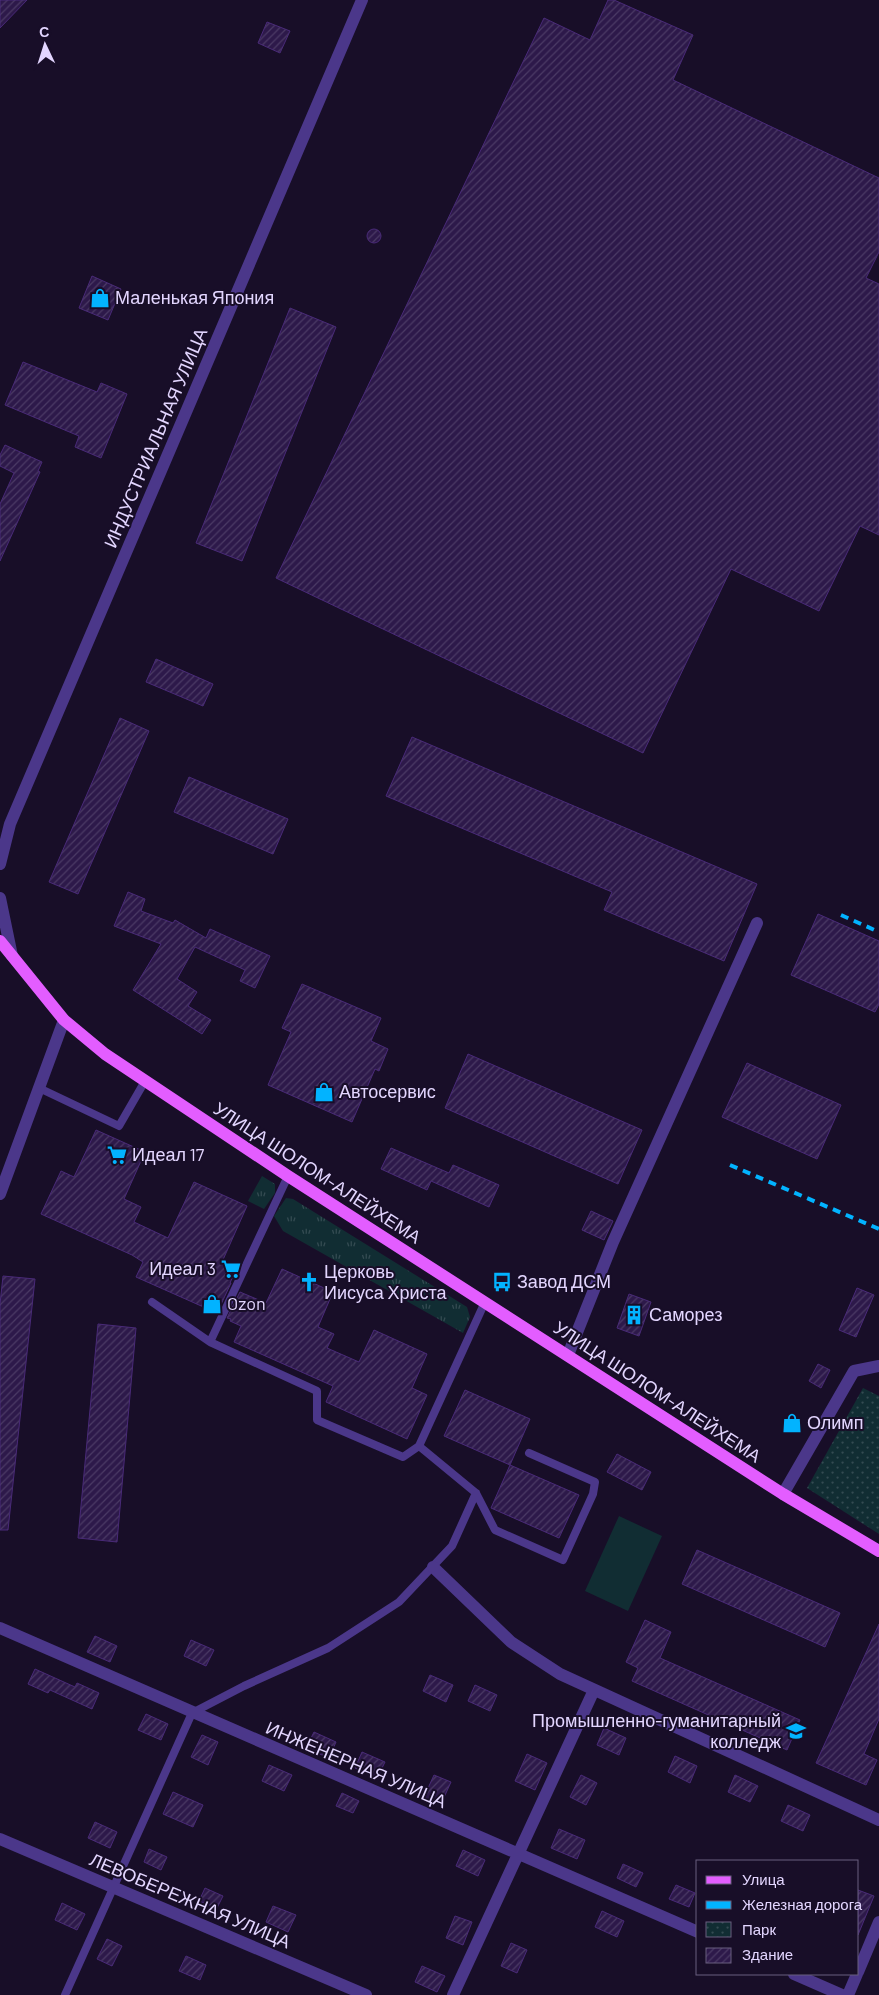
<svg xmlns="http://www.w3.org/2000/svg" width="879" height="1995" font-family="Barlow,sans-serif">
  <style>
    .grass { fill: url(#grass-tufts) }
    .park { fill: url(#park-dots) }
    .garden { fill: #112d33 }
    .building { fill: url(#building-hatch); stroke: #492a78 }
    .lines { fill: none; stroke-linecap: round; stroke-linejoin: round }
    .lane { stroke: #4b378a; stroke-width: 8 }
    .street { stroke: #4b378a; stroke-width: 12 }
    .primary { stroke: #e35dff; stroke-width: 12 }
    .rail { stroke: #02b3ff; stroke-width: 4; stroke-dasharray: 8 6; stroke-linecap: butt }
    .labels { text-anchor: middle; stroke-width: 4; stroke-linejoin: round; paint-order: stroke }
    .poi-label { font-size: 18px; fill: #e3d6ff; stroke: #180e28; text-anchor: start }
    .street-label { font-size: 18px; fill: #e3d6ff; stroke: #180e28 }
  </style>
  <defs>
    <pattern id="grass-tufts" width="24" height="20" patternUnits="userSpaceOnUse" patternTransform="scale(1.25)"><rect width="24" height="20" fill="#112d33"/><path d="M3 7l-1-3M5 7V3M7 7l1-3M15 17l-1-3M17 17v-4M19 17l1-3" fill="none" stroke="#344b52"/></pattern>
    <pattern id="park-dots" width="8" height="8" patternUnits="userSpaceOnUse" patternTransform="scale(1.25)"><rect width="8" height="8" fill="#112d33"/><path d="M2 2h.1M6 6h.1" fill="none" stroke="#344b52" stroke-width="1.8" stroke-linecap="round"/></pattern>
    <pattern id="building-hatch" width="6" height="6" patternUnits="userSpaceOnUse" patternTransform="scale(1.25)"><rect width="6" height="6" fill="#2d194a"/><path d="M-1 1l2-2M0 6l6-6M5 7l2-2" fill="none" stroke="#4b3a65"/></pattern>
  </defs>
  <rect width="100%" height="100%" fill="#180e28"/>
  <path class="grass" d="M262,1176L275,1184V1193L264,1209L248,1201Z
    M286,1198L293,1199L467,1307L470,1317L463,1333L283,1231L274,1216Z"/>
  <path class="park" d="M863,1388L879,1396V1534L807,1488Z"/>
  <path class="garden" d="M619,1516L662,1536L628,1611L585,1591Z"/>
  <path class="building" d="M0,0H27L0,28Z
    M608,0H614L693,35L673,80L879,178V252L866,278L879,284V535L860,526L819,611L731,569L643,753L276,578L544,18L590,40Z
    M267,22L290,31L280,53L258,43Z
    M367 236a7 7 0 1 1 14 0a7 7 0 1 1-14 0Z
    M92,276L121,289L108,320L79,308Z
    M290,308L336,327L242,561L196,543Z
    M23,362L97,392L101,383L127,394L101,458L75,447L79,436L5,405Z
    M5,445L42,462L38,471L40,472L0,561V504L14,473L0,466V455Z
    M156,659L213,684L203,706L146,682Z
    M120,718L149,731L78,894L49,882Z
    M412,737L757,884L724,961L604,910L612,892L386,796Z
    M189,777L288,819L273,854L174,812Z
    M128,892L145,899L141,911L173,923L175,920L206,938L210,929L270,956L255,988L240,981L245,970L195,947L177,979L197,992L188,1006L211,1020L202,1034L133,990L161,944L114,926Z
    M818,914L879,941V1004L875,1012L791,975Z
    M302,984L381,1018L371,1041L388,1049L379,1071L375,1069L352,1122L268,1085L291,1032L282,1028Z
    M468,1054L642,1130L618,1184L445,1108Z
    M747,1063L841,1105L817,1159L722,1117Z
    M96,1130L145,1152L124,1199L141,1207L134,1222L168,1238L194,1182L247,1206L222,1262L236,1269L230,1283H231L217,1313L136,1277L143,1262L132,1255L41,1214L61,1171L74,1177Z
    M391,1148L449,1173L453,1165L499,1185L489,1207L431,1181L427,1190L381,1169Z
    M591,1211L613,1221L604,1240L582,1230Z
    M282,1269L333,1292L318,1327L334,1334L327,1348L359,1362L374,1330L427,1354L412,1388L427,1395L407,1439L326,1402L333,1386L234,1342L241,1326L230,1321L231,1319L227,1318L240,1292L266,1303Z
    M3,1276L35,1279L8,1530H0V1304Z
    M857,1288L874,1295L856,1337L839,1330Z
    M629,1294L651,1302L639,1336L617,1328Z
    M98,1324L136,1328L117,1542L78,1538Z
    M818,1364L830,1370L821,1388L809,1381Z
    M465,1390L530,1419L510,1465L444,1436Z
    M617,1454L651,1472L642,1490L607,1472Z
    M510,1465L579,1495L559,1538L491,1508Z
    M697,1550L840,1613L825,1647L682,1584Z
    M645,1620L671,1632L660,1658L800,1720L787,1750L632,1681L638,1668L626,1662Z
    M879,1624V1719L864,1754L877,1760L866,1785L816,1763Z
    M95,1636L117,1646L110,1662L87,1652Z
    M191,1640L214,1650L206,1666L184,1656Z
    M35,1669L75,1687L77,1683L99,1693L92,1709L50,1690L48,1693L28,1684Z
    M430,1675L453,1685L446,1702L423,1691Z
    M475,1685L497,1695L490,1711L468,1701Z
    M146,1714L168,1724L161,1740L138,1730Z
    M604,1728L626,1738L619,1755L597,1745Z
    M314,1732L336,1742L329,1758L306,1748Z
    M202,1735L218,1742L208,1765L191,1757Z
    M362,1752L385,1762L377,1778L355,1768Z
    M527,1754L547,1763L535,1790L515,1781Z
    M675,1756L697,1766L690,1783L668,1772Z
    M269,1765L292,1775L284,1791L262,1781Z
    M434,1775L451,1782L441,1804L424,1797Z
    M581,1775L597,1783L586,1805L570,1797Z
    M735,1775L758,1786L750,1802L728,1792Z
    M173,1792L203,1805L193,1827L163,1814Z
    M342,1793L359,1801L353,1813L336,1806Z
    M788,1805L810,1815L803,1831L781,1821Z
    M95,1822L117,1832L110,1848L88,1838Z
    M559,1829L585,1840L577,1859L551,1848Z
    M149,1849L167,1857L161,1870L144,1862Z
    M463,1850L485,1860L478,1876L456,1866Z
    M623,1864L643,1873L636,1887L617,1878Z
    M676,1885L695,1893L689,1907L669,1899Z
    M205,1888L223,1896L217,1908L199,1901Z
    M858,1890L874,1896L858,1935Z
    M62,1903L85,1914L77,1930L55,1920Z
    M273,1906L296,1915L288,1932L266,1922Z
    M602,1911L624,1921L617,1937L595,1927Z
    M455,1916L472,1922L463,1945L446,1938Z
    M107,1939L122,1946L112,1966L97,1959Z
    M511,1943L527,1950L517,1973L501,1966Z
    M186,1956L206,1965L200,1980L179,1971Z
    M422,1966L445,1976L437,1992L415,1982Z"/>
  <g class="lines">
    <path class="lane" d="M39,1088L119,1126L145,1081
      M288,1176L210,1342L317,1391V1420L403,1457L419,1446L485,1302
      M152,1302L210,1342
      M419,1446L476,1493L495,1530L563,1560L593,1494L595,1482L529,1453
      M65,1995L192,1713L244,1686L328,1648L399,1602L452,1546L476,1493"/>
    <path class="street" d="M0,864L10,824L362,0
      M0,898L12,956
      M0,1194L64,1020
      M568,1355L613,1242L757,923
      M783,1494L854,1371L879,1366
      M433,1567L511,1642L560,1674L879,1820
      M0,1628L698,1932
      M0,1839L366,1995
      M858,1972L879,1922
      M794,1974L842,1995
      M453,1995L594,1690
      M848,1995L857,1974"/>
    <path class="primary" d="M0,941L64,1020L105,1054L288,1176L783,1494L879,1551"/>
    <path class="rail" d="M841,915L879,932
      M730,1165L879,1229"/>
  </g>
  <defs>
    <symbol id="shop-bare" viewBox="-9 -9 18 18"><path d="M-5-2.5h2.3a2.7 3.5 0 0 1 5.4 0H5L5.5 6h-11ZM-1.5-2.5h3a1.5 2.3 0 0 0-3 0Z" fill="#02b3ff" stroke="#180e28" stroke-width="2.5" paint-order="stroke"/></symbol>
    <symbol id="supermarket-bare" viewBox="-9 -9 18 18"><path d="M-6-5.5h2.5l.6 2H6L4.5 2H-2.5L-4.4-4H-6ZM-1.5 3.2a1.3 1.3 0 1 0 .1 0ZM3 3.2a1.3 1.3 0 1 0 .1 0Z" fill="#02b3ff" stroke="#180e28" stroke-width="2.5" paint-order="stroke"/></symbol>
    <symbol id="church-bare" viewBox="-9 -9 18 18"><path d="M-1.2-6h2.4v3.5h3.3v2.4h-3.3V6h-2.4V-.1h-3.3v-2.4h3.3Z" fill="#02b3ff" stroke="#180e28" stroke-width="2.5" paint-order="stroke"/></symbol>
    <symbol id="bus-bare" viewBox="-9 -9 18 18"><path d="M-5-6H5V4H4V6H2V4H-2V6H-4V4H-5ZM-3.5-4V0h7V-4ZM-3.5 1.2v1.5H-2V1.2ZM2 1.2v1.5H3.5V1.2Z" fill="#02b3ff" stroke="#180e28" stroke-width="2.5" paint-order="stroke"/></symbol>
    <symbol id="building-bare" viewBox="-9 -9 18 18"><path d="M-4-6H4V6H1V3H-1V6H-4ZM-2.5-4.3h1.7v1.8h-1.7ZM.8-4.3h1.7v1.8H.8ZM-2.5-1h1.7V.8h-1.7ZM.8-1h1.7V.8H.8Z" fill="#02b3ff" stroke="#180e28" stroke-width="2.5" paint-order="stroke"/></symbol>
    <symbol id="university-bare" viewBox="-9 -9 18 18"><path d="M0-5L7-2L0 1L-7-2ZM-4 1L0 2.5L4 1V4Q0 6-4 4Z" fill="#02b3ff" stroke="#180e28" stroke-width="2.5" paint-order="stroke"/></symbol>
  </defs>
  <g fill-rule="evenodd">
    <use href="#shop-bare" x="86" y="284" width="28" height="28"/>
    <use href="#shop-bare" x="310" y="1078" width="28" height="28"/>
    <use href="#supermarket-bare" x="103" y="1141" width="28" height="28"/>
    <use href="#supermarket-bare" x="217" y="1255" width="28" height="28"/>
    <use href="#church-bare" x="295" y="1268" width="28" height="28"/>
    <use href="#bus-bare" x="488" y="1268" width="28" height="28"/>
    <use href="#shop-bare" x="198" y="1290" width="28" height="28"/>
    <use href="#building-bare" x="620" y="1301" width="28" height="28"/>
    <use href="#shop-bare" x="778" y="1409" width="28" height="28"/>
    <use href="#university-bare" x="782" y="1717" width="28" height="28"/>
  </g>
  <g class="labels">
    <g class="poi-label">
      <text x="115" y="304">Маленькая Япония</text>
      <text x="339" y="1098">Автосервис</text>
      <text x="132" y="1161">Идеал 17</text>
      <text x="216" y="1275" text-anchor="end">Идеал 3</text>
      <text x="324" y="1278">Церковь<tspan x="324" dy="21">Иисуса Христа</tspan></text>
      <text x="517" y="1288">Завод ДСМ</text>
      <text x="227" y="1310">Ozon</text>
      <text x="649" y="1321">Саморез</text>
      <text x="807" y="1429">Олимп</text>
      <text x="781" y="1727" text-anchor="end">Промышленно-гуманитарный<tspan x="781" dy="21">колледж</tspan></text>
    </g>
    <g class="street-label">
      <text transform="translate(156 438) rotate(-67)" y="6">ИНДУСТРИАЛЬНАЯ УЛИЦА</text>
      <text transform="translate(317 1173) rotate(33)" y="6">УЛИЦА ШОЛОМ-АЛЕЙХЕМА</text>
      <text transform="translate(657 1392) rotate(33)" y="6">УЛИЦА ШОЛОМ-АЛЕЙХЕМА</text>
      <text transform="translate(356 1765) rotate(23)" y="6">ИНЖЕНЕРНАЯ УЛИЦА</text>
      <text transform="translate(190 1901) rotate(23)" y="6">ЛЕВОБЕРЕЖНАЯ УЛИЦА</text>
    </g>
  </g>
  <rect x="696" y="1860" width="162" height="115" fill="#180e28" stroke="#695e7e"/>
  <rect x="706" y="1876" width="25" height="8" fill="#e35dff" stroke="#695e7e"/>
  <text x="742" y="1885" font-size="15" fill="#e3d6ff">Улица</text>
  <rect x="706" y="1901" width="25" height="8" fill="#02b3ff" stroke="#695e7e"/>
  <text x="742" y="1910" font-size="15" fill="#e3d6ff">Железная дорога</text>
  <rect x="706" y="1922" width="25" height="15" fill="url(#park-dots)" stroke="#695e7e"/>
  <text x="742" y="1935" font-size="15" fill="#e3d6ff">Парк</text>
  <rect x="706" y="1948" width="25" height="15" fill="url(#building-hatch)" stroke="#695e7e"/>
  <text x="742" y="1960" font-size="15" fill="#e3d6ff">Здание</text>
  <g transform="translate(45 45) rotate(356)" stroke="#180e28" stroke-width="4" paint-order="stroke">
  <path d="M0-4L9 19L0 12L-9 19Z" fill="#e3d6ff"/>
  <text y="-8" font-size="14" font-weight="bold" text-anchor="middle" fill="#e3d6ff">С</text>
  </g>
</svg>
